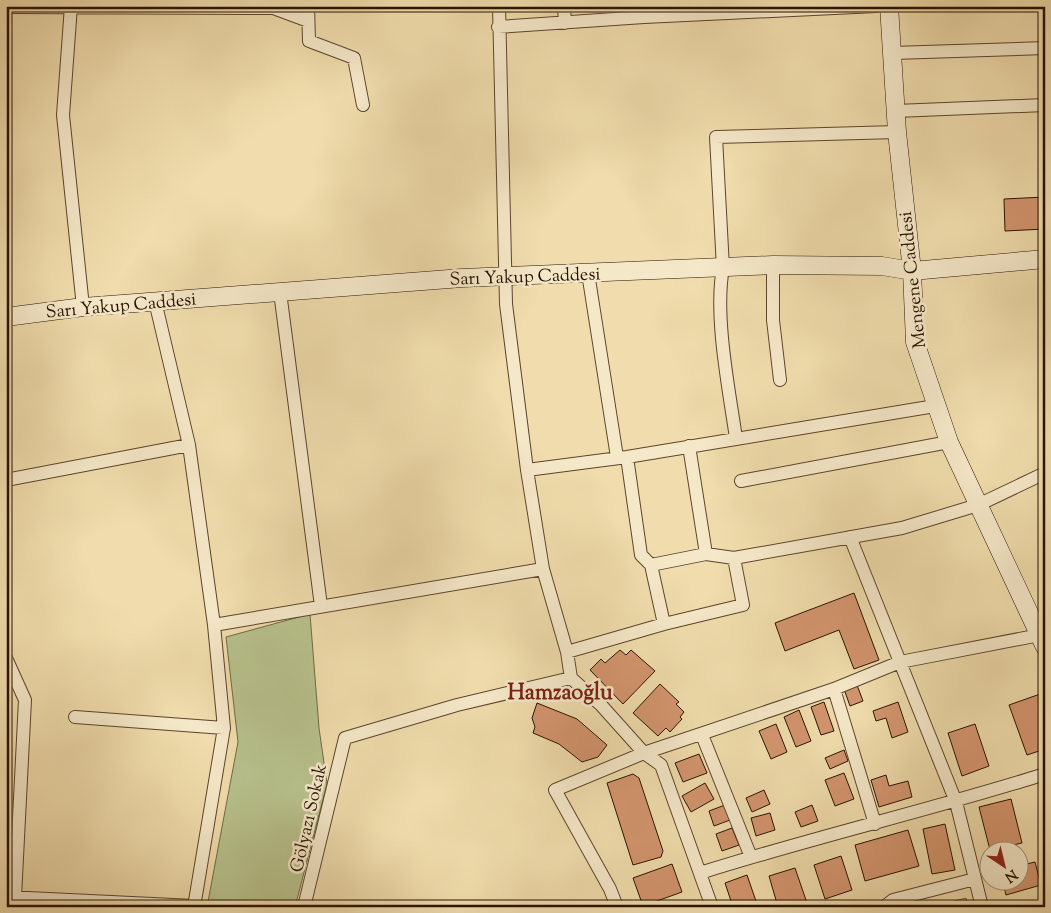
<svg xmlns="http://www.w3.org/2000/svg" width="1051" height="913" font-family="'Sorts Mill Goudy',serif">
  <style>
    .green { fill: #b7c18c; stroke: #706a46 }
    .building { fill: #d3956e; stroke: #291300 }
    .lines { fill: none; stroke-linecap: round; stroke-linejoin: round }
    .street-casing { stroke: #5b452b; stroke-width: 14 }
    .secondary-casing { stroke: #291300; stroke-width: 19 }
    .street { stroke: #f5e8c9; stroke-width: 12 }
    .secondary { stroke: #f5e8c9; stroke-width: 18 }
    .labels { text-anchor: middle; stroke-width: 5; stroke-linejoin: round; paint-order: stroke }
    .street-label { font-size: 18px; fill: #291300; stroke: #f5e8c9 }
    .district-label { font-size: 22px; font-weight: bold; fill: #7a1f14; stroke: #f5e8c9 }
  </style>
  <rect width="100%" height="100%" fill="#f0dcac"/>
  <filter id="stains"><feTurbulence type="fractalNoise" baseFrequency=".004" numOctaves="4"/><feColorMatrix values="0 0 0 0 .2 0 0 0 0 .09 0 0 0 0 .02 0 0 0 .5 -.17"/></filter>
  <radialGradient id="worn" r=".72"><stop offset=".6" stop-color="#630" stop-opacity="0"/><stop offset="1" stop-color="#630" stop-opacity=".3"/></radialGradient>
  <path class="green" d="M310,614L319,728L327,784L295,907H207L238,742L226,637Z
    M966,898L968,907H932Z"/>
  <path class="building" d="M1045,197V229L1005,231L1004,199Z
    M854,593L879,660L854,669L839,630L785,651L775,623Z
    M620,650L626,655L631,650L655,671L623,704L590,670L601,659L605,663Z
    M660,684L679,702L676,704L684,712L680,717L682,719L670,732L666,728L658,736L633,713Z
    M857,685L863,701L850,706L844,689Z
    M1043,693L1045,749L1027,755L1009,705Z
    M824,702L834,731L821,735L811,707Z
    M898,702L908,732L892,738L886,718L876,721L873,711Z
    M537,703L577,719L607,745L598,757L582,762L559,744L533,733L535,727L532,718Z
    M799,710L811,741L796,747L784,717Z
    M776,724L787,752L771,759L759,731Z
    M975,724L989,766L962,776L948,733Z
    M844,750L848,761L830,769L825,758Z
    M699,754L707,773L683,782L675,763Z
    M844,773L854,799L835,806L825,780Z
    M633,774L639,778L663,851L661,857L633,865L607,783Z
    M886,775L889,786L908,781L912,797L879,807L871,780Z
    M705,783L714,799L691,812L682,796Z
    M764,790L770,804L752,812L746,798Z
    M1011,799L1022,843L990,850L979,807Z
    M725,805L730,820L714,826L709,811Z
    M812,805L818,821L801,827L795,812Z
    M770,813L775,830L756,836L751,818Z
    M945,824L955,870L932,874L923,829Z
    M732,828L739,845L722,851L716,834Z
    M908,830L919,866L865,881L855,845Z
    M841,856L852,890L825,899L814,865Z
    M1035,862L1041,885L1006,895L1002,880H1018V866Z
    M672,864L682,892L643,906L633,878Z
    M795,868L808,906L778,907L769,876Z
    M747,875L758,907H733L725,883Z"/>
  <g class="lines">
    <defs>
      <path id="street" d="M71,6L63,115L83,307
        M308,6L309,41L354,58L363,105
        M499,6L506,304L527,470L543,569L567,652L571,678
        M564,6L565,23
        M6,7L273,8L308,21
        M498,27L644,17L876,6
        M893,53L1045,48
        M896,111L1045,105
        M773,265V320L780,380
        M588,273L617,457
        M280,292L321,606
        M155,301L189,445L214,625L224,728L194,907
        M736,438C729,390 714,315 723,268L716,137L897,132
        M627,457L641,555L651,565L664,624
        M527,470L627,457L935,406
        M6,480L189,445
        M741,481L949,442
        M850,537L956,802L982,907
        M706,554L734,558L902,528L978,505L1045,473
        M651,565L706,554L689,446
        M214,625L543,569
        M567,652L664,624L743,605L734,558
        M6,658L25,700L15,897
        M834,689L875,824
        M75,717L224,728
        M702,735L751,857
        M700,873C814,837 931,810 1045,774
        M7,897L194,906
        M304,907L345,738L457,705L571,678L601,705L644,753L661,765L712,907
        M617,907L610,889L555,790L644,753L834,689L900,662L1040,635
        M884,907L893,900L975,879"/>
      <path id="secondary" d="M889,6L897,132L912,271L915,342L949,442L1045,647
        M6,317L83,307L462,278L773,265L882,266L912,271L1045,259"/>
    </defs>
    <use href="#street" class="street-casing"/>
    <use href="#secondary" class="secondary-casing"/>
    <use href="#street" class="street"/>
    <use href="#secondary" class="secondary"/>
  </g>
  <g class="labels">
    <g class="street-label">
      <text transform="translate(525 276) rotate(-2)" y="6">Sarı Yakup Caddesi</text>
      <text transform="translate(912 280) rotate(-96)" y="6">Mengene Caddesi</text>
      <text transform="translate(121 305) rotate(-5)" y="6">Sarı Yakup Caddesi</text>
      <text transform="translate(308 818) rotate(-77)" y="6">Gölyazı Sokak</text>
    </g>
    <g class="district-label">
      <text x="560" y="699">Hamzaoğlu</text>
    </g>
  </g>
  <rect width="1051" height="913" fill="none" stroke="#f0dcac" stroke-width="25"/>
  <rect x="8" y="8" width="1036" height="898" fill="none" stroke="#291300" stroke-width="2.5"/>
  <rect x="12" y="12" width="1026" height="888" fill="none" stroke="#291300"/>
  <g transform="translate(1004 866) rotate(145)"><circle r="24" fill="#f5e8c9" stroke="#a39379"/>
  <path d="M0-4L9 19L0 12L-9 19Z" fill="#8f2418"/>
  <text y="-8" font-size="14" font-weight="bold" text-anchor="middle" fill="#291300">N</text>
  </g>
  <rect width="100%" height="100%" filter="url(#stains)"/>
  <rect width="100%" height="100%" fill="url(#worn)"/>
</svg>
